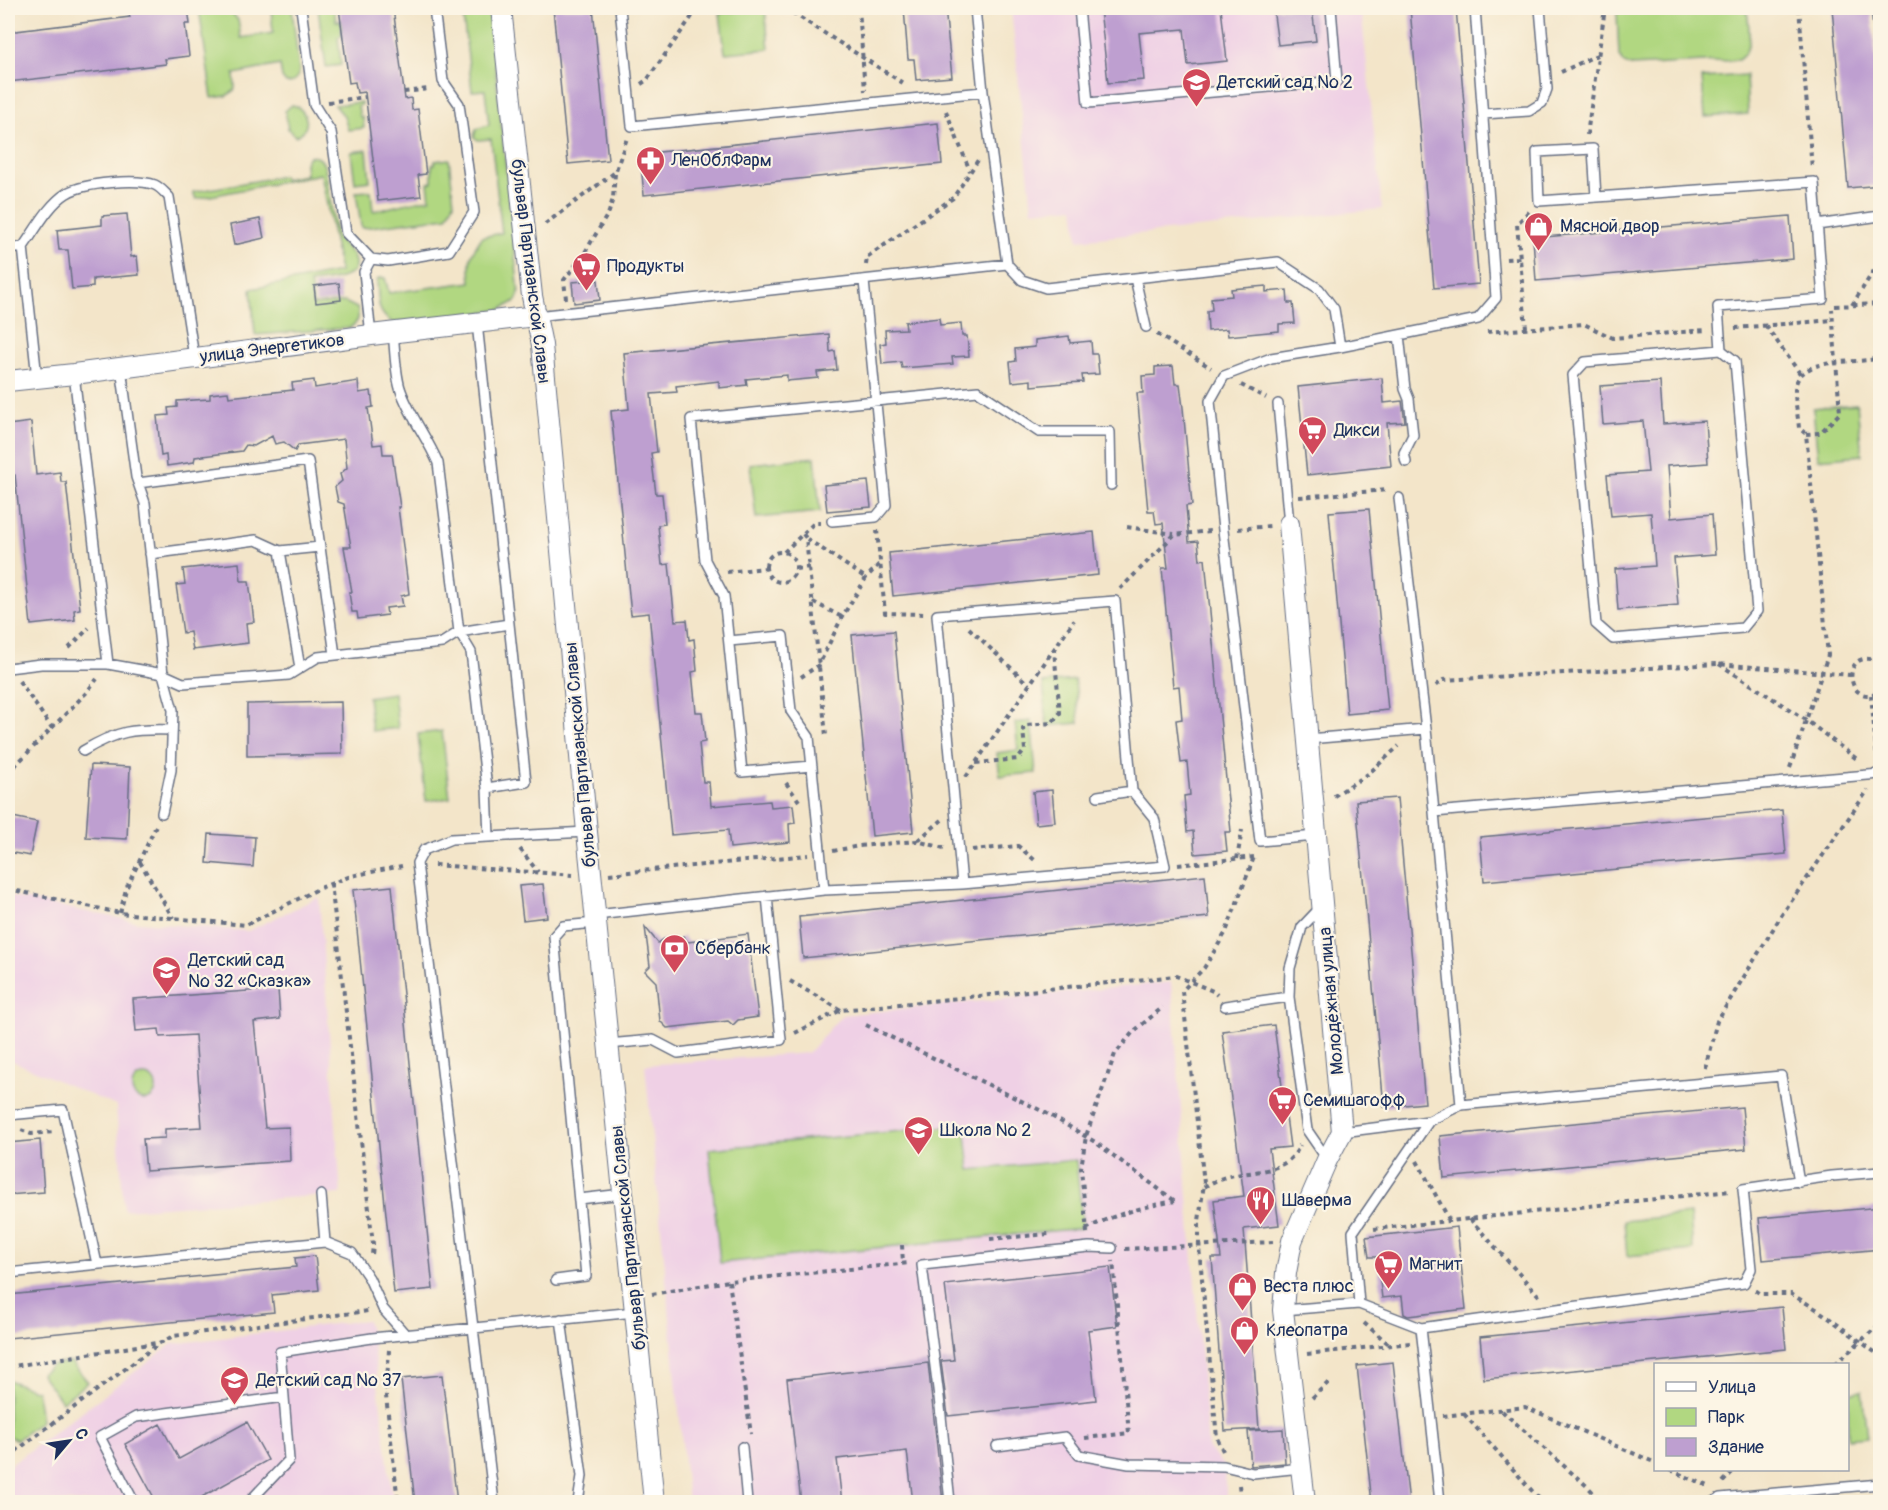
<svg xmlns="http://www.w3.org/2000/svg" width="1888" height="1510" font-family="Pangolin,sans-serif">
  <style>
    .built { fill: #efd0e5 }
    .green { fill: #b1d781; stroke: #668370; stroke-width: 1.5 }
    .building { fill: #be9fd0 }
    .lines { fill: none; stroke-linecap: round; stroke-linejoin: round }
    .service-casing { stroke: #676f83; stroke-width: 12 }
    .minor-casing { stroke: #676f83; stroke-width: 22 }
    .path { stroke: #676f83; stroke-width: 4; stroke-dasharray: 4.5 4.5; stroke-linecap: butt }
    .service { stroke: #fff; stroke-width: 9 }
    .minor { stroke: #fff; stroke-width: 20 }
    .labels { text-anchor: middle; stroke-width: 4.5; stroke-linejoin: round; paint-order: stroke }
    .poi-label { font-size: 18px; fill: #1b2f5e; stroke: #fcf5e5; text-anchor: start }
    .street-label { font-size: 18px; fill: #1b2f5e; stroke: #fcf5e5 }
  </style>
  <rect width="100%" height="100%" fill="#fcf5e5"/>
  <filter id="ink" filterUnits="userSpaceOnUse"><feTurbulence type="fractalNoise" baseFrequency=".0167" numOctaves="2"/><feDisplacementMap in="SourceGraphic" scale="12" xChannelSelector="R" yChannelSelector="G"/><feConvolveMatrix kernelMatrix="1 2 1 2 8 2 1 2 1" color-interpolation-filters="sRGB"/></filter>
  <filter id="wash" filterUnits="userSpaceOnUse"><feTurbulence type="fractalNoise" baseFrequency=".008" numOctaves="4" result="noise"/><feDisplacementMap in="SourceGraphic" scale="24" xChannelSelector="R" yChannelSelector="G"/><feGaussianBlur stdDeviation="1.35" result="paint"/><feColorMatrix in="noise" values="0 0 0 0 0 0 0 0 0 0 0 0 0 0 0 0 0 1.4 0 .05"/><feComposite in="paint" operator="in"/></filter>
  <g filter="url(#wash)">
    <rect width="100%" height="100%" fill="#f3e5c9"/>
    <path class="built" d="M1011,8H1361L1382,209L1078,240L1074,207L1032,211Z
      M8,896L138,922L248,931L319,897L341,1194L124,1210L116,1106L8,1059Z
      M1171,982L1208,1448L1224,1466L1227,1502H688L645,1065L808,1053L842,1015Z
      M367,1320L372,1338L393,1502H8V1467L172,1344Z"/>
    <path class="green" d="M199,8H228L238,20L241,38L273,33L271,8H292L299,70C298,77 295,84 286,83L282,78L280,65L234,74L235,87L234,91L226,96L212,98Z
      M318,8H334L336,21H341L342,36L338,37L341,65L326,67Z
      M462,8H489L519,294L516,301L500,310L394,323C375,314 379,299 377,281L379,278H385L389,293L471,282C469,258 468,259 482,237L502,233L491,139L478,140L474,137L476,129L489,125L485,90L472,91Z
      M765,8L769,49L725,53L720,13Z
      M1619,8H1747C1748,25 1755,50 1738,60L1632,66L1624,63L1619,55L1617,13Z
      M1746,75L1748,114L1705,117L1702,78Z
      M361,102V105L358,106L360,117H363L364,128L348,130L344,116L335,105Z
      M292,105C308,108 313,131 295,136L288,129L285,111Z
      M367,150L370,181L355,183L351,152Z
      M309,156C319,156 322,159 325,168L336,235C339,243 347,246 351,253C369,280 324,281 310,283L313,305L345,302L357,308C360,318 358,323 349,328L255,335L251,289L340,272L321,174L196,199L193,192L283,176L284,179L306,175L305,163Z
      M449,159L454,203L447,217L363,228L361,226L356,192L371,191L373,211C393,208 410,201 430,199L428,183L432,182V165L435,164V161Z
      M1857,404L1862,455L1818,459L1813,408Z
      M815,457L820,512L756,518L750,464Z
      M1075,680L1079,723L1047,726L1043,683Z
      M394,693L398,728L372,731L368,697Z
      M1031,721L1036,773L1000,776L997,753L1018,750L1015,723Z
      M442,731L450,798L426,801L418,734Z
      M132 1088a12 12 0 1 1 24 0a12 12 0 1 1-24 0Z
      M965,1125L970,1170L1076,1160L1083,1228L720,1263L709,1149Z
      M1690,1214L1693,1250L1627,1256L1624,1221Z
      M71,1362L88,1382L62,1402L41,1374L52,1365Z
      M8,1380L37,1391L41,1421L17,1440L8,1436Z
      M1862,1391L1867,1437L1848,1439V1393Z"/>
    <g id="blocks">
      <path class="building" d="M145,8H188L190,24H185L189,56L165,59L166,64L8,82V32L130,17L129,13L145,11Z
        M339,8H393L405,99L411,98L412,110L418,109L426,174L418,175L421,196L378,201L365,92L357,93L355,82L349,83Z
        M553,8H593L608,160L568,164Z
        M904,8H945L952,77L916,80L914,59H908Z
        M1100,8H1221L1227,61L1188,65L1184,29L1139,33L1144,80L1108,83Z
        M1273,8H1312L1316,41L1278,45Z
        M1410,8H1456L1479,284L1434,288Z
        M1832,8H1871L1881,111V185L1848,188Z
        M938,123L942,164L644,195L640,154Z
        M127,214L131,257L137,256L139,275L93,279V287L72,289L68,250H59L57,230L102,225V216Z
        M1790,216L1793,259L1536,281L1533,238Z
        M260,219L264,238L234,245L230,225Z
        M598,280L600,300L574,303L572,282Z
        M339,283L341,300L316,303L314,286Z
        M1266,286V292L1287,290L1288,303H1293L1295,323L1279,324V331L1228,336L1227,329L1208,331L1207,311L1212,310L1211,298L1232,296L1231,289Z
        M939,318L940,325L961,323L962,336H967L969,356L952,357L953,364L902,368L901,362L882,364L880,344L886,343L885,330L906,329L905,322Z
        M829,334L830,352L835,351L837,370L817,372L818,378L787,381V375L746,379L747,385L719,388V381L676,386L677,392L651,394L657,452L651,453L656,494H662L665,524L658,525L662,565L669,564L675,621L687,620L689,640L694,639L697,671L692,672L696,712H702L705,742L699,743L703,782H709L711,806L770,801L771,807L793,805L795,823L789,824L790,842L730,848L728,830L671,835L649,613L631,615L611,411L629,409L624,353Z
        M1069,336L1070,343L1091,341L1092,354H1097L1099,374L1082,375L1083,382L1064,383L1031,386V380L1012,382L1010,362L1016,361L1015,349L1035,347V340Z
        M1173,366L1175,384H1180L1183,408L1192,505L1186,506L1189,542L1198,541L1200,560L1205,559L1231,832H1225L1227,851L1195,854L1193,831L1187,832L1184,796L1190,795L1187,762L1181,763L1176,720L1182,719L1179,686L1173,687L1162,568H1168L1163,523L1156,524L1154,511H1148L1137,393H1143L1142,376L1155,375V367Z
        M1382,378L1384,403L1402,401L1405,422L1387,423L1391,466L1307,475L1298,387Z
        M314,380L315,388L358,381L359,393L371,391L373,407L368,408L373,445L382,444L383,454H392L400,507H398L409,594L401,596L403,606L386,608L387,615L358,619L357,612H352L349,592H352L344,547H351L344,504L338,502L335,487L342,481L340,474L347,468L344,439L298,445L295,451L284,442L275,444L272,436L254,446L246,445L242,451L195,457L194,462L167,466L166,455L161,456L157,416L169,415L168,408L177,407V401L210,399V394L228,392L229,397L293,390L292,383Z
        M1660,382L1663,424L1705,421L1708,463L1667,466L1671,518L1712,514L1715,555L1674,558L1678,605L1618,610L1615,569L1655,566L1651,513L1611,516L1607,475L1648,472L1643,421L1603,424L1600,386Z
        M31,422L36,475L60,472L61,482H66L80,609L74,610L75,620L31,625L15,475L8,476V425Z
        M868,481L871,507L827,511L824,485Z
        M1369,509L1388,710L1347,714L1329,512Z
        M1094,532L1098,575L893,596L889,553Z
        M239,563L241,581H249L254,622L246,623L248,643L193,650L190,632L183,633L176,585L185,584L183,569Z
        M894,631L913,832L872,836L852,635Z
        M341,702L342,754L247,756V704Z
        M91,765L130,767L127,839L86,837Z
        M1052,790L1055,822L1036,824L1033,792Z
        M1397,798L1425,1103L1384,1107L1356,801Z
        M1782,810L1786,854L1484,881L1480,837Z
        M8,816L37,822L30,856L8,852Z
        M209,834L255,837L253,867L207,863Z
        M1205,875L1209,917L803,958L799,917Z
        M543,884L547,917L523,920L519,886Z
        M392,886L433,1289L394,1293L353,890Z
        M645,927L658,943L664,939L667,942L672,938L676,942L683,936L688,942L748,934L758,1017L738,1020L733,1025L728,1021L667,1028L660,1021L656,982L645,971L650,966Z
        M278,989L280,1019L254,1022L265,1128L289,1127L290,1161L146,1171L143,1139L165,1138V1129L202,1127L195,1035L160,1037L159,1029L136,1031L133,999Z
        M1274,1025L1290,1147L1269,1149L1279,1225L1244,1229L1259,1429L1225,1431L1212,1258H1221L1214,1200L1244,1196L1222,1031Z
        M1742,1107L1746,1149L1444,1178L1440,1136Z
        M40,1140L44,1192L8,1195V1143Z
        M1881,1207V1249L1763,1260L1759,1218Z
        M1457,1227L1466,1309L1408,1316L1404,1314L1402,1296L1382,1298L1377,1257H1369L1366,1237Z
        M315,1256L319,1290L272,1295L274,1312L8,1338V1295L296,1267L295,1258Z
        M1110,1267L1117,1326L1088,1330L1096,1400L948,1416L941,1361L954,1360L945,1285Z
        M1782,1307L1786,1349L1484,1379L1480,1337Z
        M1393,1362L1409,1503H1372L1357,1366Z
        M928,1363L943,1503H913L907,1451L837,1459L842,1503H801L787,1379Z
        M442,1375L457,1503H415L401,1379Z
        M247,1422L268,1460L191,1503H157L125,1444L160,1424L179,1459Z
        M1283,1429L1285,1463L1251,1466L1248,1431Z"/>
    </g>
  </g>
  <g filter="url(#ink)">
    <use href="#blocks" fill-opacity="0" stroke="#676f83" stroke-width="1.5"/>
    <g class="lines">
      <defs>
        <path id="service" d="M301,8L314,105L331,132L346,233L371,259L388,261L449,251L474,212L459,104L443,81L434,8
          M620,8L632,126L983,92
          M975,8L983,92L1007,264
          M1079,8L1088,103L1337,81L1331,8
          M1483,114L1529,111L1542,103L1547,89L1540,8
          M1596,197L1593,149L1537,152L1539,201L1814,182L1823,299L1718,307L1721,350L1735,361L1757,611L1743,628L1613,639L1596,624L1573,375L1585,362L1721,350
          M1817,225L1880,216
          M8,249L23,247
          M1135,278L1146,327
          M536,316L1007,264L1022,280L1046,288L1278,262L1319,289L1334,309L1340,347
          M477,323L509,624
          M393,332C395,350 395,371 400,388C409,415 427,437 438,463L459,632L471,652L487,788L489,837
          M371,335L364,272L371,259
          M1399,335L1405,389L1409,399L1413,435L1404,453L1406,462
          M121,368L136,477L145,503L163,674L173,710L171,770L162,813
          M74,374L108,664
          M37,378L23,247C36,229 48,205 67,193C84,183 137,178 155,185C160,187 165,193 169,197L194,357
          M1278,404L1289,524
          M138,483L308,461L335,655
          M1399,498L1426,729L1434,812L1880,774
          M832,521L876,517L886,505L864,281
          M280,551L320,547
          M150,554L256,540L280,551L300,668
          M729,641L783,636L791,711L809,737L824,890
          M8,668L41,664H108L163,674L183,683L289,675L318,657L442,643L459,632L509,624L526,782L487,788
          M1308,739L1426,729
          M83,751C118,730 133,729 172,730
          M812,766L742,772L724,596L705,560L691,419L978,391L1039,432H1110L1111,485
          M1098,796L1132,791
          M1434,812L1461,1105
          M1316,836L1260,841L1223,530L1210,401L1224,376L1271,358L1340,347L1478,319L1496,298L1475,8
          M1321,907L1302,927L1290,968L1289,997L1307,1130L1327,1159
          M596,915L824,890L962,884L1165,866L1154,818L1132,791L1115,601L937,615L962,884
          M1225,1006L1289,997
          M608,1044L653,1040L678,1053L781,1040L767,896
          M8,1115L63,1110L97,1264
          M1342,1132L1429,1121L1461,1105L1781,1076L1799,1182
          M321,1195L325,1242
          M579,1199L623,1194
          M8,1273L325,1242L352,1253L369,1278L383,1309L405,1334
          M556,1280L586,1276L554,936L563,926L596,923
          M1359,1304L1353,1232L1429,1121
          M1283,1310L1359,1304L1421,1328L1440,1502
          M561,1319L582,1476L578,1502
          M1421,1328L1744,1283L1751,1269L1743,1189L1832,1176L1880,1172
          M997,1446L1065,1437L1079,1455L1129,1464L1224,1466L1253,1473L1301,1468
          M742,1447L747,1502
          M134,1502L100,1437L136,1417L284,1397L280,1352L372,1338L635,1312
          M249,1502L289,1460L284,1397
          M494,1502L417,863L424,850L451,839L587,832
          M950,1502L939,1397L922,1265L1089,1247L1112,1248
          M1713,1502L1720,1498L1880,1484"/>
        <path id="minor" d="M501,8L532,296L542,345L587,832L654,1502
          M8,381L74,374L371,335L536,316
          M1289,524L1342,1132L1327,1160L1292,1241L1286,1273L1283,1310L1305,1502"/>
      </defs>
      <use href="#service" class="service-casing"/>
      <use href="#minor" class="minor-casing"/>
      <path class="path" d="M785,8L906,85
        M859,8L865,91
        M1799,8L1812,169
        M1561,72L1597,55
        M641,84L647,80L698,8
        M404,92L429,89
        M328,102L365,97
        M946,111L970,171
        M1587,135L1605,8
        M545,224L614,173
        M1506,259L1520,258
        M866,265L867,257L953,198L978,160
        M566,299L564,280L584,254L609,212L613,198L615,173L627,138
        M1852,305L1880,261
        M1835,306L1880,304
        M1766,326L1801,375
        M1526,328L1517,224L1529,211
        M1735,328L1833,320
        M1487,332L1584,324L1613,338L1706,330
        M1157,334L1211,368
        M1879,359L1880,370
        M1241,385L1266,398
        M1806,434L1820,433L1840,413L1832,309
        M1299,497L1388,490
        M1127,527L1174,534
        M1238,529L1270,526
        M877,530L885,613L924,614
        M803,534L806,538L826,736
        M807,539L866,578
        M766 567a15 15 0 1 1 30 0a15 15 0 1 1-30 0Z
        M784,552L814,523H820
        M796,569L809,567
        M727,572L765,568
        M1120,589L1174,535L1210,531
        M813,602L842,617
        M969,628L1029,685
        M69,648L89,628
        M1880,662C1839,643 1845,712 1880,691
        M1719,664L1806,720L1858,760
        M801,677L819,665L842,617L866,578L881,562
        M19,681L52,728
        M1436,686L1443,680L1718,664L1851,675
        M1871,695L1877,759
        M976,763L1018,759L1025,750L1023,729L1026,725L1052,723L1060,713L1054,650
        M1790,768L1828,655L1806,434L1799,428C1798,416 1795,403 1795,390C1797,354 1857,365 1880,358
        M8,773L86,693L97,679
        M966,777L1074,620
        M786,783L799,801
        M1334,796L1368,774L1399,746
        M918,840L942,820
        M520,849L538,872
        M972,850L1018,846L1037,862
        M833,851L859,846L917,841L944,848
        M1237,859L1242,830
        M140,862L173,918
        M434,865L573,875
        M1178,865L1254,857
        M609,874L808,855
        M331,883L373,1244L372,1255
        M8,889L120,913L246,925L320,888L351,876L402,866
        M120,913L126,889L157,824
        M790,981L841,1010
        M866,1025L1048,1114L1095,1142L1175,1201
        M795,1033L841,1010L1176,976L1213,991L1217,995
        M1705,1068L1717,1021L1781,916L1868,790
        M21,1130L31,1134L54,1132
        M1417,1161L1450,1221
        M1204,1187C1211,1183 1218,1179 1226,1177C1252,1170 1287,1175 1300,1145
        M1470,1219L1539,1296
        M1086,1229C1115,1214 1143,1207 1175,1201
        M1374,1229L1730,1191
        M1087,1233L1081,1168L1086,1136L1115,1054L1133,1032L1163,1007
        M990,1239L1049,1234
        M902,1245L903,1264
        M1125,1249L1273,1242
        M729,1281L751,1434
        M1755,1290L1761,1294H1791L1818,1310L1880,1356
        M652,1294L729,1281L910,1263
        M1364,1323L1390,1345
        M389,1350L386,1396L398,1502
        M1307,1354L1410,1343
        M1835,1364L1880,1324
        M8,1367L162,1342L173,1336L368,1311
        M1312,1398L1331,1380
        M1502,1411L1589,1488L1602,1502
        M1464,1414L1542,1502
        M1443,1416L1525,1407L1656,1463
        M1085,1438L1129,1433L1113,1261
        M1223,1451L1217,1438L1199,1247V1221L1204,1183L1182,991L1204,968L1226,932L1254,857
        M8,1457L161,1342
        M1670,1470L1711,1487
        M1723,1482L1734,1470
        M1239,1485L1241,1502"/>
      <use href="#service" class="service"/>
      <use href="#minor" class="minor"/>
    </g>
  </g>
  <defs>
    <symbol id="school-pin" viewBox="-11 -11 22 30"><path d="M0 17L-7.5 6A9.5 9.5 0 1 1 7.5 6Z" fill="#d1495b" stroke="#fcf5e5"/><path d="M0-5L7-2L0 1L-7-2ZM-4 1L0 2.5L4 1V4Q0 6-4 4Z" fill="#fff"/></symbol>
    <symbol id="pharmacy-pin" viewBox="-11 -11 22 30"><path d="M0 17L-7.5 6A9.5 9.5 0 1 1 7.5 6Z" fill="#d1495b" stroke="#fcf5e5"/><path d="M-2-6h4v4h4v4h-4v4h-4v-4h-4v-4h4Z" fill="#fff"/></symbol>
    <symbol id="shop-pin" viewBox="-11 -11 22 30"><path d="M0 17L-7.5 6A9.5 9.5 0 1 1 7.5 6Z" fill="#d1495b" stroke="#fcf5e5"/><path d="M-5-2.5h2.3a2.7 3.5 0 0 1 5.4 0H5L5.5 6h-11ZM-1.5-2.5h3a1.5 2.3 0 0 0-3 0Z" fill="#fff"/></symbol>
    <symbol id="supermarket-pin" viewBox="-11 -11 22 30"><path d="M0 17L-7.5 6A9.5 9.5 0 1 1 7.5 6Z" fill="#d1495b" stroke="#fcf5e5"/><path d="M-6-5.5h2.5l.6 2H6L4.5 2H-2.5L-4.4-4H-6ZM-1.5 3.2a1.3 1.3 0 1 0 .1 0ZM3 3.2a1.3 1.3 0 1 0 .1 0Z" fill="#fff"/></symbol>
    <symbol id="bank-pin" viewBox="-11 -11 22 30"><path d="M0 17L-7.5 6A9.5 9.5 0 1 1 7.5 6Z" fill="#d1495b" stroke="#fcf5e5"/><path d="M-6-4H6V4H-6ZM0-2.3a2.3 2.3 0 1 0 0 4.6a2.3 2.3 0 1 0 0-4.6Z" fill="#fff"/></symbol>
    <symbol id="restaurant-pin" viewBox="-11 -11 22 30"><path d="M0 17L-7.5 6A9.5 9.5 0 1 1 7.5 6Z" fill="#d1495b" stroke="#fcf5e5"/><path d="M-5-6h1v4h1v-4h1v4h1v-4h1v5L-1.5 .5V6h-2V.5L-5-1ZM5-6V6H3V1.5H1.5Q1.5-4 5-6Z" fill="#fff"/></symbol>
  </defs>
  <g fill-rule="evenodd">
    <use href="#school-pin" x="1180" y="66" width="33" height="45"/>
    <use href="#pharmacy-pin" x="634" y="144" width="33" height="45"/>
    <use href="#shop-pin" x="1522" y="210" width="33" height="45"/>
    <use href="#supermarket-pin" x="570" y="250" width="33" height="45"/>
    <use href="#supermarket-pin" x="1296" y="414" width="33" height="45"/>
    <use href="#bank-pin" x="658" y="932" width="33" height="45"/>
    <use href="#school-pin" x="150" y="954" width="33" height="45"/>
    <use href="#supermarket-pin" x="1266" y="1084" width="33" height="45"/>
    <use href="#school-pin" x="902" y="1114" width="33" height="45"/>
    <use href="#restaurant-pin" x="1244" y="1184" width="33" height="45"/>
    <use href="#supermarket-pin" x="1372" y="1248" width="33" height="45"/>
    <use href="#shop-pin" x="1226" y="1270" width="33" height="45"/>
    <use href="#shop-pin" x="1228" y="1314" width="33" height="45"/>
    <use href="#school-pin" x="218" y="1364" width="33" height="45"/>
  </g>
  <g class="labels">
    <g class="poi-label">
      <text x="1217" y="88">Детский сад № 2</text>
      <text x="671" y="166">ЛенОблФарм</text>
      <text x="1560" y="232">Мясной двор</text>
      <text x="607" y="272">Продукты</text>
      <text x="1334" y="436">Дикси</text>
      <text x="695" y="954">Сбербанк</text>
      <text x="188" y="966">Детский сад<tspan x="188" dy="21">№ 32 «Сказка»</tspan></text>
      <text x="1303" y="1106">Семишагофф</text>
      <text x="940" y="1136">Школа № 2</text>
      <text x="1282" y="1206">Шаверма</text>
      <text x="1409" y="1270">Магнит</text>
      <text x="1263" y="1292">Веста плюс</text>
      <text x="1266" y="1336">Клеопатра</text>
      <text x="256" y="1386">Детский сад № 37</text>
    </g>
    <g class="street-label">
      <text transform="translate(531 271) rotate(83)" y="6">бульвар Партизанской Славы</text>
      <text transform="translate(272 348) rotate(-7)" y="6">улица Энергетиков</text>
      <text transform="translate(580 755) rotate(-95)" y="6">бульвар Партизанской Славы</text>
      <text transform="translate(1331 1001) rotate(-95)" y="6">Молодёжная улица</text>
      <text transform="translate(628 1238) rotate(-96)" y="6">бульвар Партизанской Славы</text>
    </g>
  </g>
  <rect width="1888" height="1510" fill="none" stroke="#fcf5e5" stroke-width="30"/>
  <rect x="1654" y="1363" width="195" height="108" fill="#fcf5e5" stroke="#a2a6af" stroke-width="1.5"/>
  <rect x="1666" y="1382" width="30" height="9" fill="#ffffff" stroke="#a2a6af" stroke-width="1.5"/>
  <text x="1708" y="1393" font-size="18" fill="#1b2f5e">Улица</text>
  <rect x="1666" y="1408" width="30" height="18" fill="#b1d781" stroke="#a2a6af" stroke-width="1.5"/>
  <text x="1708" y="1423" font-size="18" fill="#1b2f5e">Парк</text>
  <rect x="1666" y="1438" width="30" height="18" fill="#be9fd0" stroke="#a2a6af" stroke-width="1.5"/>
  <text x="1708" y="1453" font-size="18" fill="#1b2f5e">Здание</text>
  <g transform="translate(69 1441) rotate(61)" stroke="#fcf5e5" stroke-width="4.5" paint-order="stroke">
  <path d="M0-4.5L10 22L0 15L-10 22Z" fill="#1b2f5e"/>
  <text y="-9" font-size="16" font-weight="bold" text-anchor="middle" fill="#1b2f5e">С</text>
  </g>
</svg>
